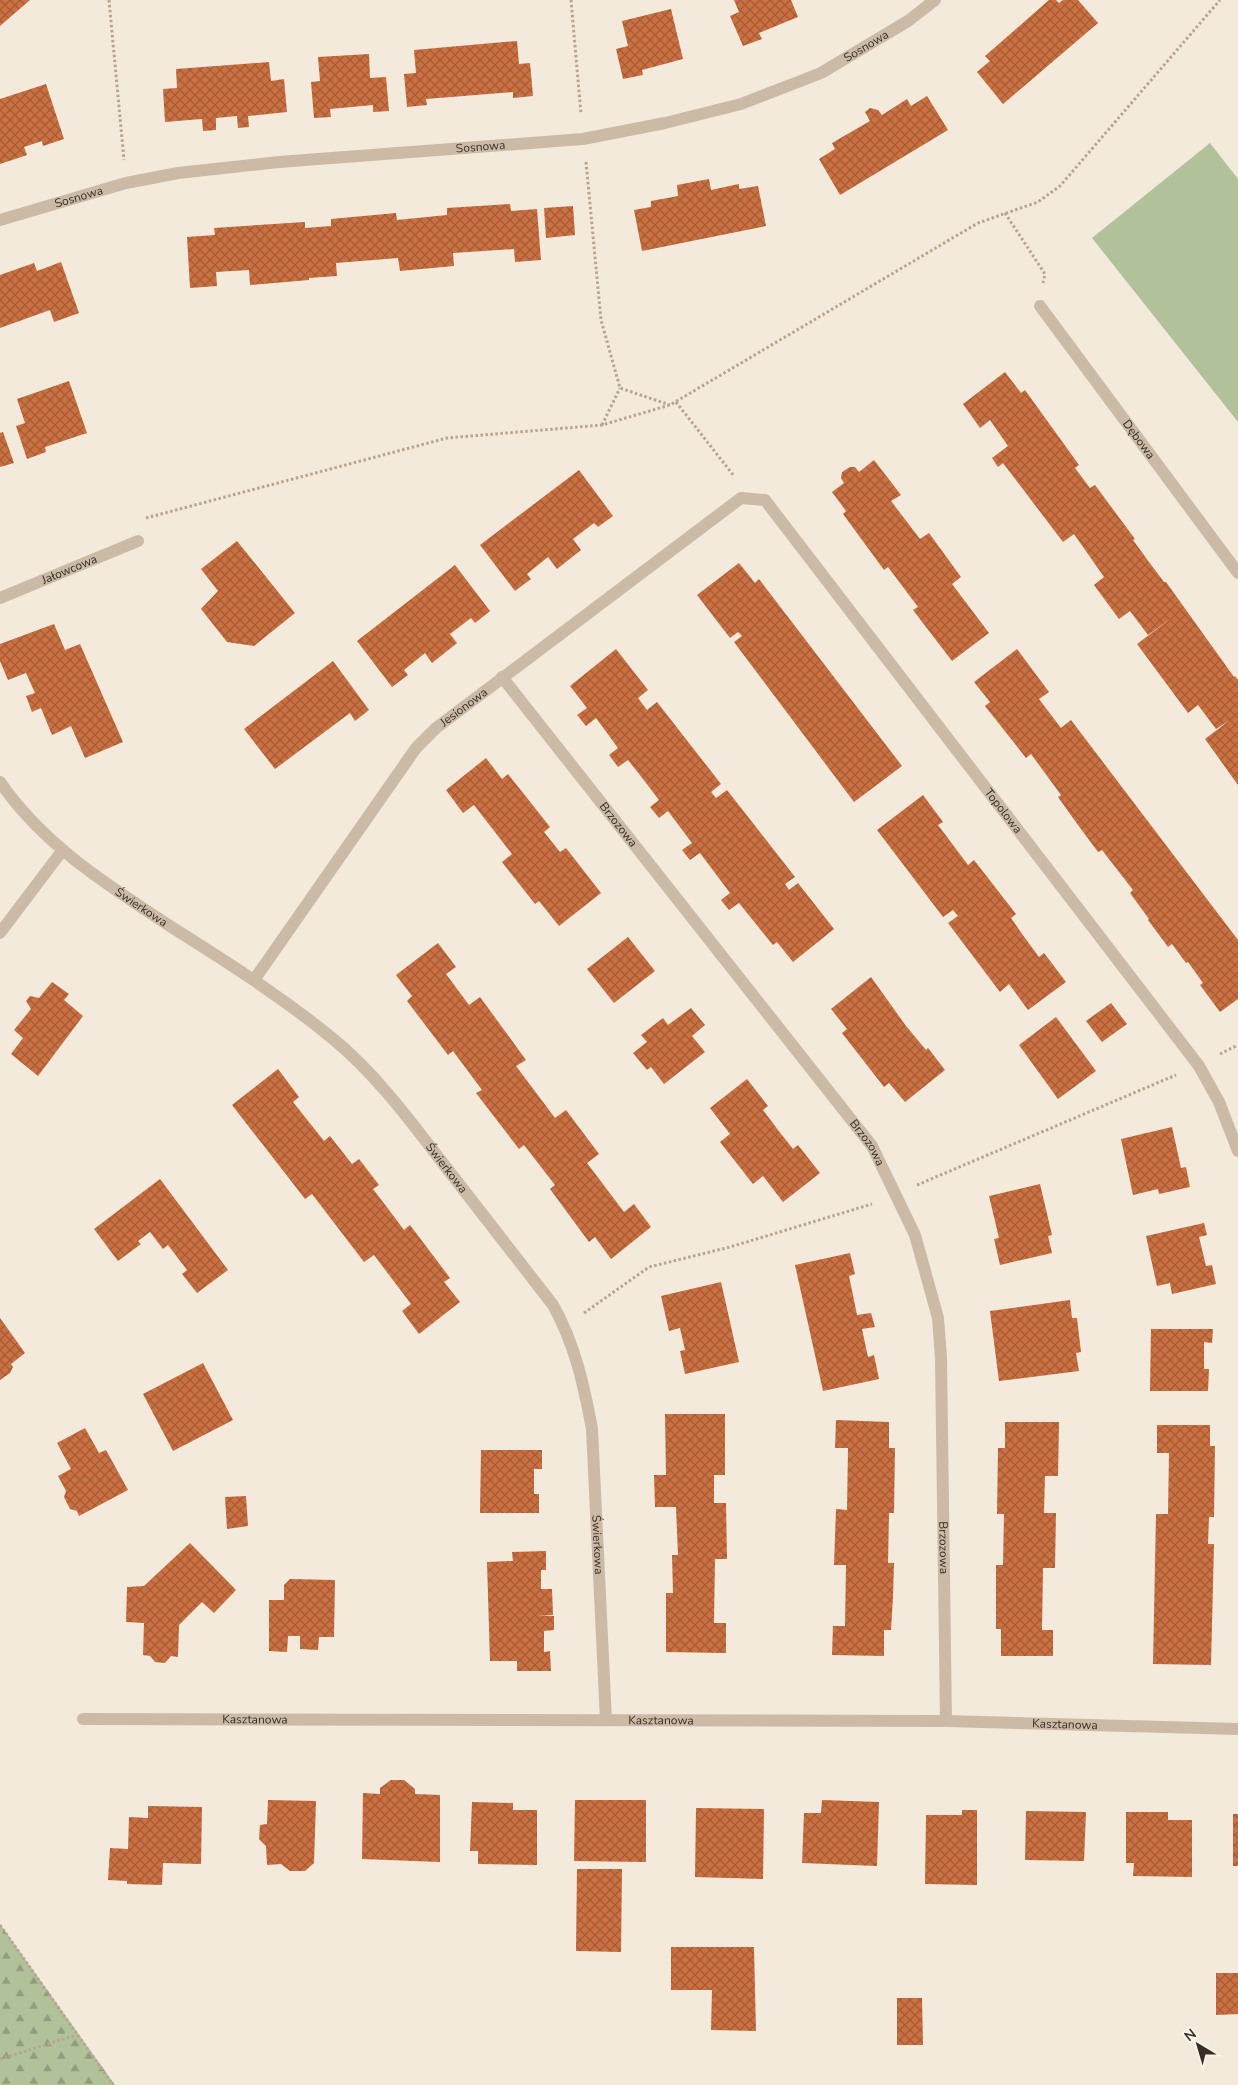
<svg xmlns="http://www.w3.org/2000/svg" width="1238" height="2085" font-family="'Nunito Sans',sans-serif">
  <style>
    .forest { fill: url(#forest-firs) }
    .park { fill: #b1c29a }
    .building { fill: url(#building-cross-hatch) }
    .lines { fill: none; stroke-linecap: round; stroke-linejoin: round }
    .path { stroke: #b7a590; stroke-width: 3; stroke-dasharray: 2.5 2.5; stroke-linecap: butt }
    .street { stroke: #cbbba6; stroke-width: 12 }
    .labels { text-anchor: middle; stroke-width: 5; stroke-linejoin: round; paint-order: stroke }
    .street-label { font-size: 12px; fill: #372e27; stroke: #faf3e7 }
  </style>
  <defs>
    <pattern id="forest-firs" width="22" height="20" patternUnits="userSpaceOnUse" patternTransform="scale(1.25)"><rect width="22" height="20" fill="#b1c29a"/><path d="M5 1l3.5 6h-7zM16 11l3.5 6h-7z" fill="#919e7e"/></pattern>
    <pattern id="building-cross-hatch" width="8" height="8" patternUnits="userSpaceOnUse" patternTransform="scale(1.25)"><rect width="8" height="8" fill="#ca7041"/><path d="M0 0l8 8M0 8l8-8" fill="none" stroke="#a55c36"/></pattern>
  </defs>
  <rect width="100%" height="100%" fill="#f3eadb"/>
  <path class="forest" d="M0,1924L115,2085H0Z"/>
  <path class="park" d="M1210,143L1238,179V422L1092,238Z"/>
  <path class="building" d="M0,0H30L0,26Z
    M734,0H791L798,17L759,33L762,39L743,46L730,16L739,12Z
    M1049,0H1056L1059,3L1063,0H1078L1098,23L1003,104L977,72L990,61L985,56Z
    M671,9L683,59L642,70L643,75L623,79L616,49L628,46L622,21Z
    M517,41L519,64L530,63L533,96L513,98V92L426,99L427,105L407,107L404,74L416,73L414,50Z
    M369,54L370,78L386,77L389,111L373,112V105L330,109L331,117L314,118L311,82L320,81L318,57Z
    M269,62L271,81L284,79L287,112L248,116L249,127L238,128L237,116L216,118V130L203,131L202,119L165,122L163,89L177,88L176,69Z
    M46,84L64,139L43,146L42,141L24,147L27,155L0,164V99Z
    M927,96L948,130L840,195L819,159L835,149L832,143L870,121L865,112L870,108L878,110L882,115L907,99L911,106Z
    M709,179L711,190L739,184V189L758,186L766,226L642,251L634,210L651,207V201L678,196L677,185Z
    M510,204L511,211L537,209L541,260L515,262L514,249L483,251L453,253L454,266L400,271L398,258L336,263L337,276L309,278V280L250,285L249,270L216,272L217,286L190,288L187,237L215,235L214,228L305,222V228L331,226V219L396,213L397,220L447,215V208Z
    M573,206L575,235L546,238L544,208Z
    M61,262L79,313L54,322L50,310L0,328V275L34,263L37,271Z
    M1005,372L1021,393L1025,390L1079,465L1075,468L1090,488L1095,485L1135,539L1133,540L1149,562L1164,582H1166L1234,677L1235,676L1238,680V785L1205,739L1230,720L1216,729L1198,705L1188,713L1137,644L1173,617L1148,635L1130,611L1119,619L1094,585L1104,577L1074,534L1063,542L1003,463L998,467L992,458L1008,446L990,420L980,428L963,404Z
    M69,381L87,433L45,447L46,452L27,459L16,426L25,423L17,399Z
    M3,432L14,463L0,467V433Z
    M874,460L901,495L891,501L920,539L929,533L961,577L952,584L989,633L952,661L913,610L918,607L888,567L884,570L843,514L846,511L832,492L844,483L841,478L842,472L850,467H855L859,472Z
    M579,470L613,516L598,527L594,523L573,539L581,550L557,569L548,557L527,574L531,579L515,591L480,545Z
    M237,541L295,613L254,646L227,642L201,609L218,591L201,569Z
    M739,563L755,583L759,579L902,766L854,802L734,642L742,636L738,632L730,638L697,595Z
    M455,565L490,611L475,623L471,618L450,634L457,643L432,663L425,653L404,670L408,675L392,687L357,641Z
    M54,624L65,650L80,644L123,742L85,758L71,726L52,735L41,708L32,712L26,696L35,693L26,673L8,680L0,661V644Z
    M616,649L648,690L638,698L647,710L657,702L721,784L711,792L716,798L727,790L795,877L785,884L789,890L798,883L834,929L793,962L777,942L773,945L739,903L729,910L721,900L730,893L700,853L690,860L682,850L692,843L668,811L659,818L650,807L659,800L643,779L628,760L618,767L609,755L618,748L596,718L586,726L577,715L587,708L570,686Z
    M1017,649L1049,692L1039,699L1061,728L1071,720L1238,940V999L1220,1012L1200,985L1203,983L1188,962L1186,963L1172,944L1168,947L1148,920L1149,919L1130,893L1133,890L1102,850L1098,852L1078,825L1058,797L1061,795L1031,754L1026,758L985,706L990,702L974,682Z
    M333,661L369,710L355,721L350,713L275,769L244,729Z
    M486,758L502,779L508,774L550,827L544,832L560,852L566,848L601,893L559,926L539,901L535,904L502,862L512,854L474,805L463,813L446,790Z
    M923,795L943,822L938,825L968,865L974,860L1016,914L1011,918L1025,938L1039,957L1044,953L1066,982L1028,1010L1009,984L1000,992L948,923L958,916L953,910L943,917L877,830Z
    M628,937L655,971L614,1003L587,969Z
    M438,943L456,967L446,974L469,1005L480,997L526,1060L516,1066L555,1118L566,1110L599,1154L587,1163L624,1212L634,1204L651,1227L611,1259L595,1237L589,1242L550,1189L555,1185L524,1145L519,1149L476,1093L482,1090L453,1051L448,1055L407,1001L412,996L396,975Z
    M871,977L906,1026L926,1050L928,1048L945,1070L905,1102L889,1083L884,1087L842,1033L847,1029L831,1009Z
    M52,982L69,994L64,1000L83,1016L38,1076L11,1054L23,1038L14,1030L31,1009L26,1001L30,996L39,998Z
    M1111,1003L1127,1024L1102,1042L1086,1021Z
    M691,1008L705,1025L692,1036L705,1052L664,1084L651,1067L647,1070L633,1053L647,1042L641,1035L663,1018L668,1025Z
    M1056,1017L1096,1071L1058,1099L1019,1045Z
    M278,1069L299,1097L293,1102L324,1141L330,1136L352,1164L359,1159L379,1185L373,1189L389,1210L404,1230L410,1225L450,1278L444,1282L460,1302L419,1334L402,1311L411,1304L374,1255L364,1262L312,1194L305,1199L232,1105Z
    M747,1079L768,1106L763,1110L778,1130L793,1149L798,1145L820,1173L783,1202L763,1176L753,1184L720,1142L730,1134L710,1108Z
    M1172,1127L1181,1168L1186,1167L1190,1187L1159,1194L1158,1189L1133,1195L1121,1139Z
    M160,1179L228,1270L197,1293L182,1274L187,1270L168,1245L163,1249L150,1232L138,1241L141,1244L118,1261L94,1229Z
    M1040,1184L1052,1235L1048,1236L1052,1253L1000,1265L994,1239L999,1238L989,1196Z
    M1204,1223L1207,1235L1199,1237L1206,1266L1212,1265L1216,1284L1172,1294L1170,1283L1157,1286L1146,1236Z
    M850,1253L855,1274L849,1276L857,1315L871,1313L875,1327L862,1329L868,1357L874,1355L879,1379L823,1391L795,1265Z
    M721,1282L739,1362L685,1374L680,1351L685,1350L680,1328L669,1331L661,1296Z
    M1070,1300L1072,1318H1077L1081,1352L1076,1353L1079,1371L999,1381L990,1311Z
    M0,1318L25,1353L11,1364L13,1367L10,1373L0,1380Z
    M1151,1329H1213L1212,1343L1204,1342V1369H1209L1208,1391H1150Z
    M203,1363L233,1420L173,1451L143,1394Z
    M665,1414H725V1475H714V1503H726L727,1559H715L714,1623H726V1653L666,1652V1593H673L672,1555H678L676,1507H655L654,1475H666Z
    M836,1420L889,1422V1448H895L894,1513H889L888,1563H894L893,1597L891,1630H884V1656L832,1655L833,1626H845L846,1565H834L836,1509L847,1510L848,1448H835Z
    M1005,1422H1059L1058,1476H1045L1044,1513H1056L1055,1568H1043L1042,1630H1053V1656H1001V1629H996V1565H1003L1004,1514H997L998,1448H1005Z
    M1157,1425H1210V1446H1215L1214,1517H1209L1208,1544H1214L1211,1665L1153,1664L1156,1514H1168L1169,1453H1157Z
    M85,1428L99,1453L106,1450L128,1490L79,1516L77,1511L70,1509L64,1497L66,1491L58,1476L71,1469L57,1443Z
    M481,1450H542V1469H534V1494H539V1513H480Z
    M246,1496L248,1526L227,1529L225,1497Z
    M190,1543L236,1590L214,1613L202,1602L179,1625L178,1657L171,1656L165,1663L155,1662L150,1656L143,1655L144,1623L126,1622L127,1587L144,1586Z
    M546,1551V1570H541V1589H552L553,1615L538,1616H554V1630L544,1631V1652L550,1651L551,1671H517V1661H490L487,1562L513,1561L512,1552Z
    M290,1579L335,1580L334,1637H319L318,1650L300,1649V1636H288L287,1652L269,1651V1600H284V1585Z
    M391,1780H404L415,1789V1794L440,1795V1862L362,1859L363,1793L380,1794V1788Z
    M268,1800L316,1801L314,1863L305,1871H290L281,1864L267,1865L266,1846L259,1839L260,1825L267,1824Z
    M575,1800H646V1862L574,1861Z
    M822,1800L879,1802L877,1866L802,1863L804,1813H821Z
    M472,1802L513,1803V1810H537V1865L478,1864V1851H470Z
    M148,1806L202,1807L201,1864L163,1863L162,1885L127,1884V1881L108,1880L110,1848L128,1849L129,1817L148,1818Z
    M696,1808L764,1809L763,1879L695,1877Z
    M962,1810H977V1885L925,1884L926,1815H962Z
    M1026,1811L1086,1812L1084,1861L1025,1860Z
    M1126,1812H1168V1820H1192V1877L1133,1876L1134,1863H1126Z
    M1233,1814H1238V1866H1233Z
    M577,1869H622L621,1952L576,1951Z
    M671,1947H754L756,2031L711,2030L712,1990H671Z
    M1216,1973H1238V2014L1216,2015Z
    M897,1998H922L923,2045H897Z"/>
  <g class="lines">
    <path class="path" d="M109,0L124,160
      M571,0L581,114
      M586,162L601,320L620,388L670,405
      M1005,213L1045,274L1043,283
      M676,402L734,476
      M602,425L620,388
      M146,518L447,438L602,425L670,405L978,223L1038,202L1060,186L1220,0
      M1220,1054L1238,1045
      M917,1185L1176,1075
      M584,1313L649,1267L730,1247L872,1204
      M0,1925L113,2085
      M0,2059L77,2035"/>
    <g class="street">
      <path id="s1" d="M0,220L126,183L178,173L279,162L583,139L665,123L741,104L821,73L908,21L935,0"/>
      <path id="s2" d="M1040,306L1238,573"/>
      <path id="s3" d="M0,598L138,541"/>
      <path id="s4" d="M502,677L872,1146L915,1235L938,1318L941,1358L946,1721"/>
      <path id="s5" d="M0,782C44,846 109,886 173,928C227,962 282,997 332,1038C374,1072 409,1119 442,1162C479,1210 516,1258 553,1305C575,1344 584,1386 592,1429L606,1720"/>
      <path d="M0,933L62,851"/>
      <path id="s6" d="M254,980L416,748L436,728L741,498L765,500L1199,1066L1219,1102L1238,1151"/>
      <path id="s7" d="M83,1719L946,1721L1238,1729"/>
    </g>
  </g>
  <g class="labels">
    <g class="street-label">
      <text dy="4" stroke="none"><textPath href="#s1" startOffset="891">Sosnowa</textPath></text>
      <text dy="4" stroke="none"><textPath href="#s1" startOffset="488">Sosnowa</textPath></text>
      <text dy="4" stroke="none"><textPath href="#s1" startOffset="82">Sosnowa</textPath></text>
      <text dy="4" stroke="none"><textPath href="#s2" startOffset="166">Dębowa</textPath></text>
      <text dy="4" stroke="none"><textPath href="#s3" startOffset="75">Jałowcowa</textPath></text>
      <text dy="4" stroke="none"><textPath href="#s6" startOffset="346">Jesionowa</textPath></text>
      <text dy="4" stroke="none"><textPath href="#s6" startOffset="1109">Topolowa</textPath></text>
      <text dy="4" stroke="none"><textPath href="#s4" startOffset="188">Brzozowa</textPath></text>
      <text dy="4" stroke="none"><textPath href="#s5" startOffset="190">Świerkowa</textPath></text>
      <text dy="4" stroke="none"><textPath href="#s4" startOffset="592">Brzozowa</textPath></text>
      <text dy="4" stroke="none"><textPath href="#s5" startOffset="595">Świerkowa</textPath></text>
      <text dy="4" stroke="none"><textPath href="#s5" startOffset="1015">Świerkowa</textPath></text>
      <text dy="4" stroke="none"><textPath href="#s4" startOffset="1012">Brzozowa</textPath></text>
      <text dy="4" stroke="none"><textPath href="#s7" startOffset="172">Kasztanowa</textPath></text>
      <text dy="4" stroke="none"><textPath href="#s7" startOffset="578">Kasztanowa</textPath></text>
      <text dy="4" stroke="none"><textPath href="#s7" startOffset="982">Kasztanowa</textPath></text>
    </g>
  </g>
  <g transform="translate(1198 2045) rotate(322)" stroke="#faf3e7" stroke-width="4" paint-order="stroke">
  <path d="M0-4L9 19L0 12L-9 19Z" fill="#372e27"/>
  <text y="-8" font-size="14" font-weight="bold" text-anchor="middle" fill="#372e27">N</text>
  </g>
</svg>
